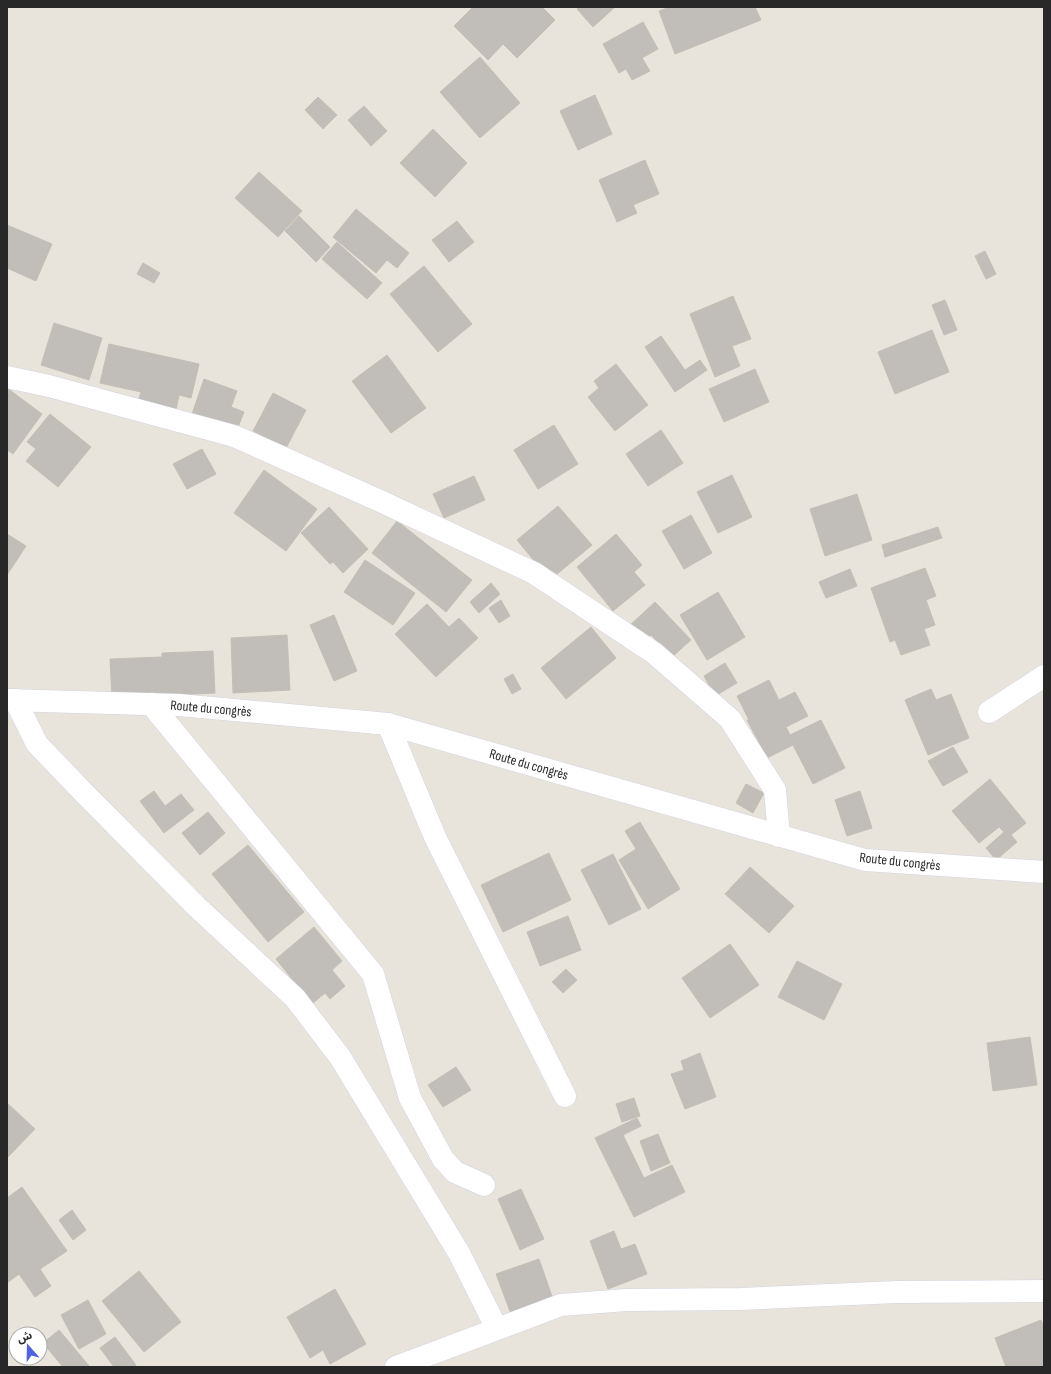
<svg xmlns="http://www.w3.org/2000/svg" width="1051" height="1374" font-family="'Sofia Sans Condensed','Noto Sans Arabic',sans-serif">
  <style>
    .building { fill: #c1bdb8; stroke: #c4bfb5 }
    .lines { fill: none; stroke-linecap: round; stroke-linejoin: round }
    .street-casing { stroke: #d1d3df; stroke-width: 23 }
    .secondary-casing { stroke: #d1d3df; stroke-width: 23 }
    .street { stroke: #fff; stroke-width: 22 }
    .secondary { stroke: #fff; stroke-width: 22 }
    .labels { text-anchor: middle; stroke-width: 4; stroke-linejoin: round; paint-order: stroke }
    .street-label { font-size: 14px; fill: #282828; stroke: #fff }
  </style>
  <rect width="100%" height="100%" fill="#e9e4db"/>
  <path class="building" d="M473,7H542L555,20L517,58L503,44L488,60L454,26Z
    M579,7H615L593,27L577,9Z
    M670,7H755L761,20L675,54L659,11Z
    M643,22L658,49L642,58L650,71L632,80L626,69L619,73L603,44Z
    M480,57L520,103L480,138L440,92Z
    M595,95L612,134L578,150L560,111Z
    M318,97L337,115L323,129L305,110Z
    M364,106L387,131L371,146L348,120Z
    M433,129L467,163L435,197L400,163Z
    M645,160L659,194L633,205L637,213L617,222L599,180Z
    M259,172L302,211L278,237L235,198Z
    M356,209L409,253L397,268L387,260L376,273L333,237Z
    M299,216L330,247L316,262L285,231Z
    M457,221L474,242L449,262L432,240Z
    M7,225L52,244L36,281L7,268Z
    M337,242L382,283L367,299L322,259Z
    M985,251L996,274L986,279L975,256Z
    M143,263L160,273L154,283L137,274Z
    M424,266L472,324L438,352L390,294Z
    M733,296L751,339L732,346L740,366L715,377L690,314Z
    M945,300L957,330L944,335L932,305Z
    M54,323L102,338L89,380L41,365Z
    M932,330L949,372L895,394L878,352Z
    M661,336L685,370L700,360L707,370L675,392L645,347Z
    M109,344L199,364L191,398L179,395L176,410L138,402L141,392L100,383Z
    M387,355L426,408L391,433L352,381Z
    M616,364L648,405L615,431L588,397L599,388L594,381Z
    M755,369L769,402L724,422L709,389Z
    M204,379L237,391L231,407L244,412L237,430L192,414Z
    M7,388L42,414L13,454L7,450Z
    M273,393L306,410L286,448L253,431Z
    M50,414L91,447L58,487L26,461L36,449L27,442Z
    M554,425L578,464L538,489L514,450Z
    M661,430L683,463L648,486L626,454Z
    M202,449L216,474L187,489L173,464Z
    M264,470L317,509L286,551L234,513Z
    M732,475L752,517L718,533L697,492Z
    M474,476L485,500L444,518L433,494Z
    M857,494L872,540L825,556L810,509Z
    M558,506L592,545L550,580L517,540Z
    M329,507L368,549L343,573L333,562L330,564L301,533Z
    M691,515L712,553L684,569L662,531Z
    M397,521L472,580L446,612L372,553Z
    M938,527L942,538L885,557L882,545Z
    M7,534L26,546L7,575Z
    M616,534L642,565L634,572L645,585L613,611L577,567Z
    M365,560L415,593L393,625L344,592Z
    M925,568L936,596L926,600L935,625L924,629L930,645L901,655L895,640L890,642L871,588Z
    M850,569L857,586L826,598L819,582Z
    M491,583L500,594L479,613L470,602Z
    M718,592L745,637L707,660L680,615Z
    M501,600L510,616L499,623L489,608Z
    M655,602L691,640L672,657L651,635L643,642L628,627Z
    M427,604L449,627L459,618L478,638L436,677L395,634Z
    M334,615L357,671L334,681L310,625Z
    M591,627L616,658L566,699L541,668Z
    M287,635L290,690L233,693L231,638Z
    M213,651L215,693L112,698L110,659L162,657V653Z
    M725,663L737,683L715,696L704,676Z
    M513,674L521,689L512,694L504,679Z
    M769,680L779,700L795,692L808,716L786,727L790,735L821,720L845,768L813,784L793,745L767,758L747,720H749L737,696Z
    M931,689L936,700L951,694L969,738L928,755L905,700Z
    M953,747L968,772L943,786L928,761Z
    M990,779L1026,823L1011,835L1017,842L996,860L986,848L1004,832L999,827L979,843L952,811Z
    M746,784L764,793L753,813L736,803Z
    M154,791L165,806L181,794L194,810L164,833L140,801Z
    M860,791L872,828L847,836L835,800Z
    M208,812L225,833L200,855L182,833Z
    M640,822L680,889L648,909L619,860L636,849L625,831Z
    M248,845L304,912L268,942L212,874Z
    M549,853L571,900L503,932L481,885Z
    M613,854L641,909L609,925L581,870Z
    M750,867L794,906L769,933L725,894Z
    M568,916L581,950L540,966L527,932Z
    M314,927L342,961L332,970L345,986L330,999L325,993L312,1004L276,959Z
    M730,944L759,985L710,1018L682,978Z
    M797,961L842,984L824,1020L778,997Z
    M566,969L577,980L563,993L552,982Z
    M1030,1037L1037,1085L993,1091L987,1043Z
    M700,1053L716,1097L685,1109L671,1074L684,1070L681,1061Z
    M456,1067L471,1090L443,1107L428,1085Z
    M634,1098L640,1116L622,1122L616,1104Z
    M7,1103L35,1129L7,1158Z
    M637,1118L641,1126L623,1135L644,1178L672,1165L685,1192L634,1217L595,1138Z
    M658,1134L670,1163L651,1171L640,1141Z
    M22,1187L67,1251L40,1269L51,1286L35,1297L19,1274L7,1283V1229L9,1228L7,1225V1198Z
    M521,1189L544,1239L520,1250L498,1199Z
    M72,1210L86,1230L73,1240L59,1220Z
    M614,1231L621,1249L635,1244L647,1274L608,1289L590,1241Z
    M539,1259L553,1299L511,1314L496,1274Z
    M139,1271L181,1322L144,1352L102,1301Z
    M335,1289L366,1344L330,1364L323,1350L310,1358L287,1317Z
    M88,1300L106,1334L79,1349L61,1315Z
    M1041,1320L1044,1326V1367H1006L995,1338Z
    M59,1330L90,1367H63L43,1343Z
    M115,1337L136,1365L134,1367H114L100,1348Z"/>
  <g class="lines">
    <defs>
      <path id="street" d="M7,377L49,386L234,436L378,500L534,573L654,653L730,719L775,790L779,836
        M15,700L37,744L85,794L197,907L295,998L340,1057L459,1253L497,1329
        M151,704L373,974L410,1098L443,1159L455,1172L484,1185
        M989,712L1044,676
        M388,724L435,837L565,1096
        M396,1367L561,1305L626,1300L740,1299L896,1292L1044,1291"/>
      <path id="secondary" d="M7,700L179,705L388,724L865,860L1044,872"/>
    </defs>
    <use href="#street" class="street-casing"/>
    <use href="#secondary" class="secondary-casing"/>
    <use href="#street" class="street"/>
    <use href="#secondary" class="secondary"/>
  </g>
  <g class="labels">
    <g class="street-label">
      <text transform="translate(211 708) rotate(5)" y="5">Route du congrès</text>
      <text transform="translate(529 764) rotate(16)" y="5">Route du congrès</text>
      <text transform="translate(900 861) rotate(6)" y="5">Route du congrès</text>
    </g>
  </g>
  <rect width="1051" height="1374" fill="none" stroke="#282828" stroke-width="16"/>
  <g transform="translate(28 1346) rotate(340)"><circle r="19" fill="#ffffff" stroke="#a9a9a9"/>
  <path d="M0-3L7 15L0 10L-7 15Z" fill="#4e62e3"/>
  <text y="-6" font-size="11" font-weight="bold" text-anchor="middle" fill="#282828">ش</text>
  </g>
</svg>
